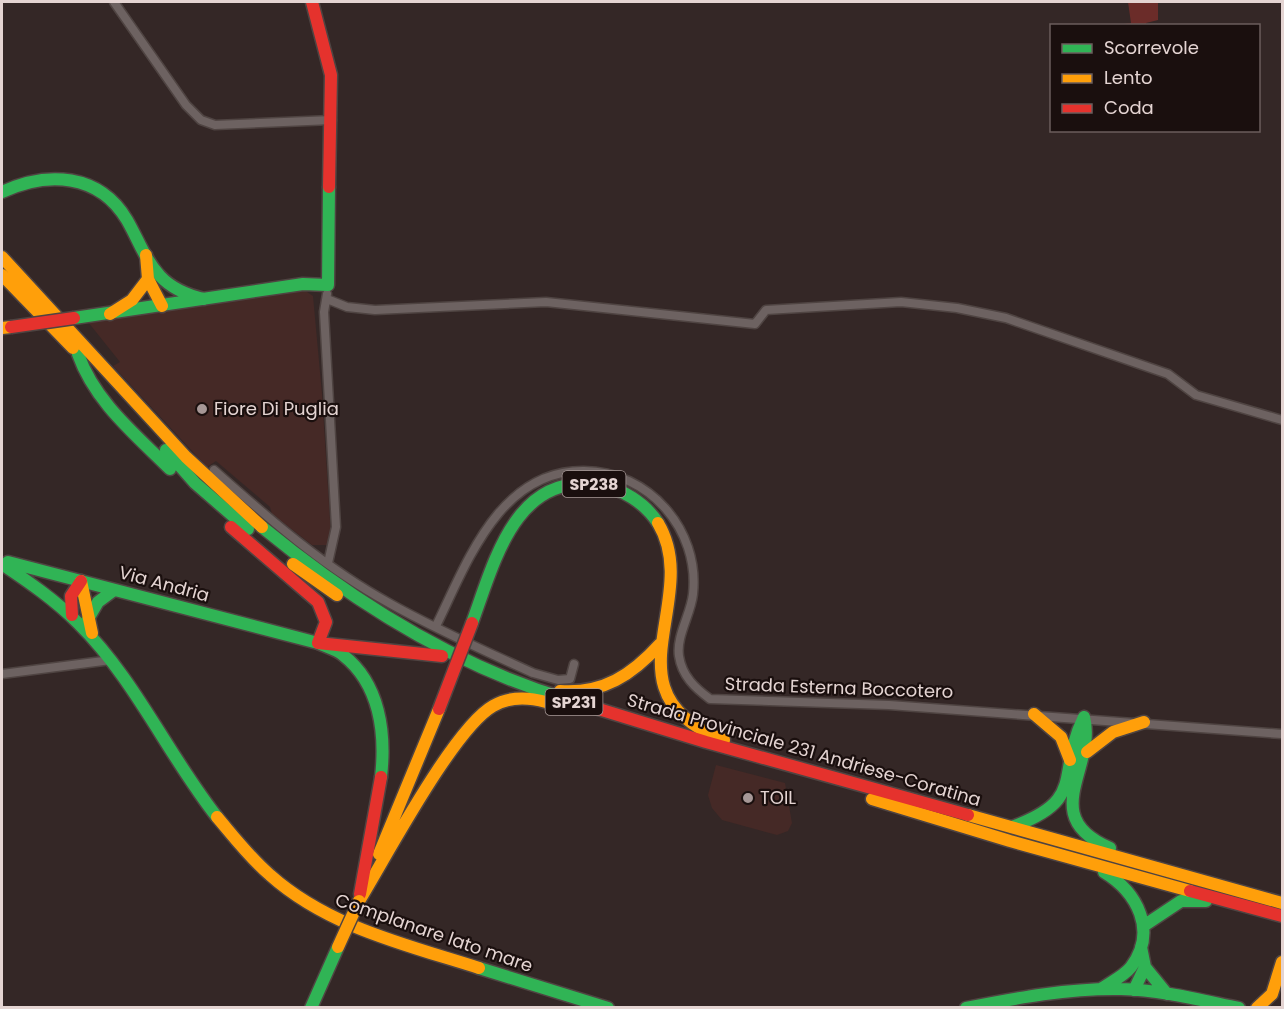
<svg xmlns="http://www.w3.org/2000/svg" width="1284" height="1009" font-family="Poppins,sans-serif">
  <style>
    .built { fill: #452926 }
    .green { fill: #6b2c29 }
    .lines { fill: none; stroke-linecap: round; stroke-linejoin: round }
    .street-casing { stroke: #4f4442; stroke-width: 11 }
    .fast-casing { stroke: #4f4442; stroke-width: 15 }
    .slow-casing { stroke: #4f4442; stroke-width: 15 }
    .jam-casing { stroke: #4f4442; stroke-width: 15 }
    .street { stroke: #6d6261; stroke-width: 8 }
    .fast { stroke: #30b455; stroke-width: 12 }
    .slow { stroke: #ff9f0a; stroke-width: 12 }
    .jam { stroke: #e5322d; stroke-width: 12 }
    .slow-bridge-casing { stroke: #4f4442; stroke-width: 15; stroke-linecap: butt }
    .jam-bridge-casing { stroke: #4f4442; stroke-width: 15; stroke-linecap: butt }
    .slow-bridge { stroke: #ff9f0a; stroke-width: 12 }
    .jam-bridge { stroke: #e5322d; stroke-width: 12 }
    .poi-dot { fill: #a69796; stroke: #1a0f0e; stroke-width: 2 }
    .labels { text-anchor: middle; stroke-width: 4.5; stroke-linejoin: round; paint-order: stroke }
    .shield { fill: #1a0f0e; stroke: #a79997; stroke-width: 1.5 }
    .shield-label { font-size: 16px; font-weight: bold; fill: #e4d4d2 }
    .poi-label { font-size: 18px; fill: #e4d4d2; stroke: #1a0f0e; text-anchor: start }
    .street-label { font-size: 18px; fill: #e4d4d2; stroke: #1a0f0e }
  </style>
  <rect width="100%" height="100%" fill="#342726"/>
  <path class="built" d="M304,290L313,296L322,394L331,536L327,545H312L272,514L270,507L216,461L207,467L113,366L120,362L88,322Z
    M716,765L785,783L792,823L788,831L777,835L722,820L712,808L708,795Z"/>
  <path class="green" d="M1128,2H1158V20L1146,23V25H1116L1131,23Z"/>
  <g class="lines">
    <defs>
      <path id="street" d="M114,2L186,105L201,120L215,125L332,120
        M327,294L324,312L336,527L328,563
        M327,299L347,307L375,310L546,302L755,324L766,310L901,302L957,308L1006,318L1168,374L1196,395L1282,420
        M214,470C268,518 325,568 389,603C435,629 485,651 533,673L558,680L570,679L574,664
        M436,626C467,563 499,470 584,471C648,471 700,529 693,594C691,614 676,636 679,656C682,676 695,688 710,699L889,705L1282,734
        M2,674L111,660"/>
      <path id="fast" d="M2,192C47,171 99,173 127,220C138,239 145,260 160,276C172,289 187,295 204,299
        M74,318L303,284L328,285L329,187
        M78,354C95,402 135,434 170,469
        M166,450L195,483L248,529
        M262,527C351,600 455,666 566,699
        M8,562L318,643C326,647 336,649 343,655C380,684 386,733 381,777
        M2,564C29,582 55,600 78,623C135,679 168,755 217,817
        M88,619L98,602L114,590
        M472,623C494,563 515,472 598,485C622,488 645,503 658,523
        M1084,717C1097,768 1036,816 1110,848
        M1012,827C1088,799 1055,776 1084,717
        M1145,925L1181,901H1206
        M1141,947L1145,967L1167,994
        M479,968L608,1008
        M1101,989C1111,982 1124,976 1131,967C1158,931 1137,892 1104,872
        M1134,990L1145,967
        M311,1008L338,947
        M966,1008C1017,998 1069,988 1121,989C1161,990 1200,1000 1239,1008"/>
      <path id="slow" d="M146,255L148,279L162,306
        M2,257L186,457L262,527
        M2,275L73,348
        M110,314L132,300L148,279
        M2,328L11,327
        M658,523C704,600 601,693 724,740
        M293,564L337,595
        M81,581L92,633
        M560,691C603,694 632,675 660,644
        M1034,714L1061,737L1070,760
        M1087,752L1113,732L1144,722
        M872,799L1010,841L1190,891
        M968,815L1282,903
        M217,817C234,837 250,858 270,875C328,927 407,945 479,968
        M379,854L439,709
        M359,901C386,857 454,728 493,706C510,696 528,697 546,702
        M1257,1008L1272,994L1282,962"/>
      <path id="jam" d="M312,2L331,75L329,187
        M231,527L318,602L326,622L318,643L442,656
        M72,615L71,596L81,581
        M566,699L706,742L968,815
        M1190,891L1282,916
        M360,894L381,777"/>
    </defs>
    <use href="#street" class="street-casing"/>
    <use href="#fast" class="fast-casing"/>
    <use href="#slow" class="slow-casing"/>
    <use href="#jam" class="jam-casing"/>
    <use href="#street" class="street"/>
    <use href="#fast" class="fast"/>
    <use href="#slow" class="slow"/>
    <use href="#jam" class="jam"/>
    <defs>
      <path id="slow-bridge" d="M338,947L359,901"/>
      <path id="jam-bridge" d="M11,327L74,318
        M439,709L472,623"/>
    </defs>
    <use href="#slow-bridge" class="slow-bridge-casing"/>
    <use href="#jam-bridge" class="jam-bridge-casing"/>
    <use href="#slow-bridge" class="slow-bridge"/>
    <use href="#jam-bridge" class="jam-bridge"/>
  </g>
  <g class="poi-dot">
    <circle cx="202" cy="409" r="6"/>
    <circle cx="748" cy="798" r="6"/>
  </g>
  <g class="labels">
    <g class="shield">
      <rect x="562.5" y="471" width="63" height="26" rx="4.5"/>
      <rect x="545.5" y="689" width="57" height="26" rx="4.5"/>
    </g>
    <g class="shield-label">
      <text x="594" y="490">SP238</text>
      <text x="574" y="708">SP231</text>
    </g>
    <g class="poi-label">
      <text x="214" y="415">Fiore Di Puglia</text>
      <text x="760" y="804">TOIL</text>
    </g>
    <g class="street-label">
      <text transform="translate(164 584) rotate(15)" y="6">Via Andria</text>
      <text transform="translate(839 688) rotate(2)" y="6">Strada Esterna Boccotero</text>
      <text transform="translate(804 750) rotate(16)" y="6">Strada Provinciale 231 Andriese-Coratina</text>
      <text transform="translate(434 933) rotate(19)" y="6">Complanare lato mare</text>
    </g>
  </g>
  <rect width="1284" height="1009" fill="none" stroke="#e4d4d2" stroke-width="6"/>
  <rect x="1050" y="24" width="210" height="108" fill="#1a0f0e" stroke="#6b5e5c" stroke-width="1.5"/>
  <rect x="1062" y="44" width="30" height="9" fill="#30b455" stroke="#6b5e5c" stroke-width="1.5"/>
  <text x="1104" y="54" font-size="18" fill="#e4d4d2">Scorrevole</text>
  <rect x="1062" y="74" width="30" height="9" fill="#ff9f0a" stroke="#6b5e5c" stroke-width="1.5"/>
  <text x="1104" y="84" font-size="18" fill="#e4d4d2">Lento</text>
  <rect x="1062" y="104" width="30" height="9" fill="#e5322d" stroke="#6b5e5c" stroke-width="1.5"/>
  <text x="1104" y="114" font-size="18" fill="#e4d4d2">Coda</text>
</svg>
